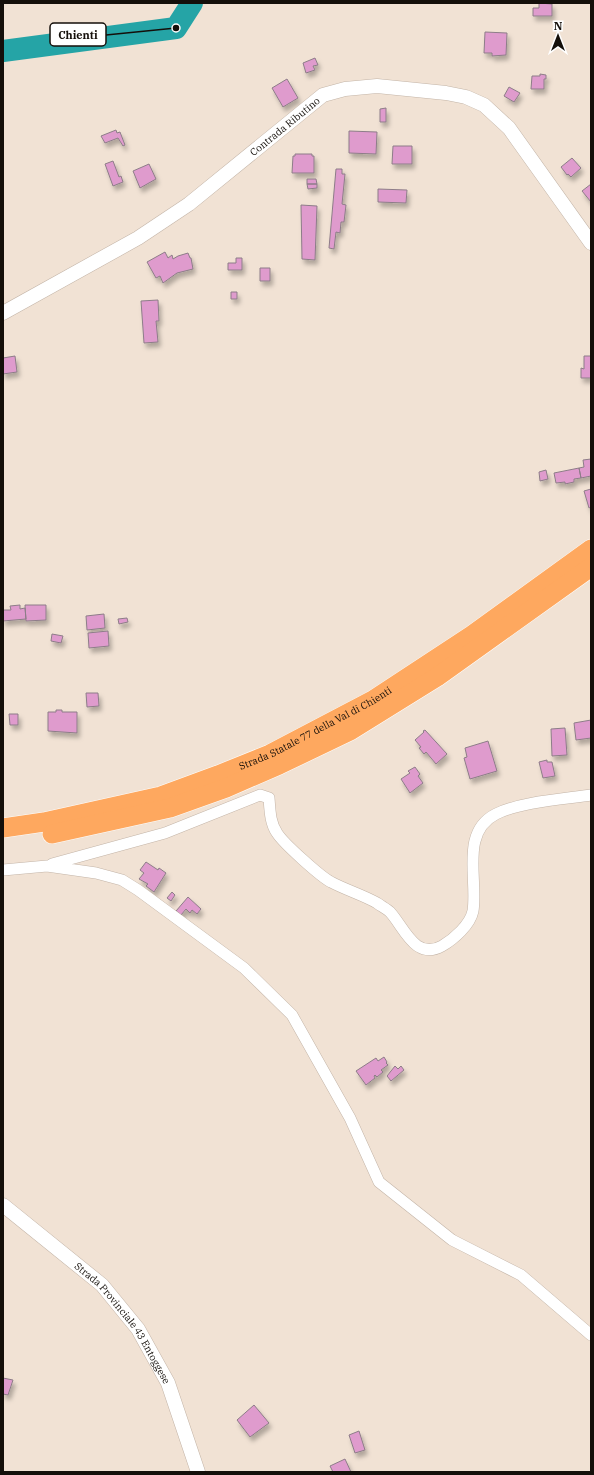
<svg xmlns="http://www.w3.org/2000/svg" width="594" height="1475" font-family="'IBM Plex Serif',serif">
  <style>
    .lines { fill: none; stroke-linecap: round; stroke-linejoin: round }
    .river { stroke: #25a4a6; stroke-width: 22 }
    .building { fill: #df9bcd; stroke: #8d7d88; filter: url(#shadow) }
    .minor-casing { stroke: #c3b4a7; stroke-width: 12 }
    .tertiary-casing { stroke: #c3b4a7; stroke-width: 15 }
    .trunk-casing { stroke: #fff; stroke-width: 20 }
    .minor { stroke: #fff; stroke-width: 11 }
    .tertiary { stroke: #fff; stroke-width: 14 }
    .trunk { stroke: #fea85f; stroke-width: 19 }
    .labels { text-anchor: middle; stroke-width: 3.5; stroke-linejoin: round; paint-order: stroke }
    .street-label { font-size: 10px; fill: #140f0a; stroke: #fff }
    .leader { fill: none; stroke: #140f0a; stroke-width: 1.5 }
    .callout-dot { fill: #140f0a; stroke: #fff; stroke-width: 1.5 }
    .callout { fill: #fff; stroke: #140f0a; stroke-width: 1.5 }
    .callout-label { font-size: 11px; text-anchor: middle; font-weight: bold; fill: #140f0a }
  </style>
  <defs>
    <filter id="shadow"><feDropShadow dx="2.5" dy="4.5" stdDeviation="2" flood-color="#0004"/></filter>
  </defs>
  <rect width="100%" height="100%" fill="#f1e2d4"/>
  <g class="lines">
    <path class="river" d="M3,51L176,28L192,3"/>
  </g>
  <path class="building" d="M539,3L552,4V16H533V8H539Z
    M485,32L507,33L506,55L492,56V53H484Z
    M315,58L318,65L313,66L315,70L306,73L303,63Z
    M540,74L546,75V79H544V89H531L532,76H540Z
    M287,79L298,98L283,107L272,88Z
    M509,87L520,93L514,102L504,96Z
    M386,108V122H380V109Z
    M116,130L117,133L120,132L125,145L123,146L118,138L105,143L101,136Z
    M349,131L377,132L376,154L349,153Z
    M393,146H412V164H392Z
    M295,154H312V156H314V173H292L293,156H295Z
    M572,158L581,168L571,177L568,174L567,175L561,167Z
    M113,161L119,177L121,176L123,182L113,186L105,164Z
    M149,164L156,179L140,188L133,171Z
    M336,169H342V174H345L342,204L346,205L344,222H341L340,233L336,232L334,249L329,248Z
    M307,179H316L317,184H307Z
    M307,184H317V188L308,189Z
    M591,184V202L582,191Z
    M378,189L407,190L406,203L378,202Z
    M301,205L317,206L315,260L302,259Z
    M165,252L168,258L172,255L173,259L178,256L188,253L190,258H191L193,269L177,273L163,283L160,276L156,278L147,262Z
    M236,258H242V270H228V263H236Z
    M260,268H270V281H260Z
    M231,292H237V299H231Z
    M158,300L159,321H156L158,342L144,343L141,301Z
    M15,356L17,372L3,374V358Z
    M584,356H591V378H581V368L584,369Z
    M591,459V476L581,478L579,468L584,467L583,460Z
    M579,468L581,478L574,479V482L565,484V482L556,483L554,473Z
    M546,470L548,479L540,481L539,472Z
    M591,489V507L589,508L584,491Z
    M20,605V609L25,608L26,619L3,621V610H11L10,606Z
    M25,605H46V620L26,621Z
    M104,614L105,628L87,630L86,616Z
    M127,618L128,622L119,624L118,619Z
    M108,631L109,646L89,648L88,633Z
    M52,634L63,636L61,643L51,641Z
    M86,693H98L99,706L87,707Z
    M56,710H62V712H77V733L48,731V712H56Z
    M9,714H18V725H10Z
    M591,720V738L576,740L574,723Z
    M565,728L567,755L552,756L551,729Z
    M425,730L447,754L436,764L426,752L424,754L419,748L421,747L415,740L424,732L423,731Z
    M488,741L497,771L470,779L464,758L467,757L465,748Z
    M547,760V762H552L555,776L543,778L539,762Z
    M415,767L420,774L418,776L423,783L410,793L401,779L410,773L408,771Z
    M146,862L158,870L159,868L166,873L154,892L146,886L148,884L139,879L144,873L140,870Z
    M172,892L175,895L171,901L167,898Z
    M188,897L201,909L197,914L192,910L190,913L186,909L181,915L176,911Z
    M384,1057L387,1062L386,1063L388,1065L381,1070L383,1072L377,1077L375,1075L374,1076L375,1078L366,1085L356,1071L376,1058L378,1061Z
    M395,1066L398,1069L401,1066L404,1070L391,1081L387,1076Z
    M3,1378L13,1380L8,1395L3,1394Z
    M254,1405L269,1423L250,1437L237,1420Z
    M359,1431L365,1450L355,1453L349,1435Z
    M345,1459L351,1472H333L330,1466Z"/>
  <g class="lines">
    <defs>
      <path id="minor" d="M52,864L165,833L260,795L269,798C270,810 270,823 277,833C283,843 321,877 331,882C346,890 363,895 377,903C381,906 387,909 390,912C404,927 415,961 442,946C454,939 470,925 473,911C478,879 460,832 496,814C520,802 564,799 591,795
        M3,870L47,866L96,873L122,880L138,890L244,968L292,1015L350,1118L379,1182L452,1240L521,1275L591,1335"/>
      <g id="tertiary">
        <path id="s1" d="M3,313L138,238L189,204L323,95L345,89L377,86L446,93L466,97L484,105L509,128L591,243"/>
        <path id="s2" d="M3,1205L102,1285L138,1329L168,1383L198,1472"/>
      </g>
      <g id="trunk">
        <path id="s3" d="M3,828L44,822L161,796L218,775L270,754L373,700L472,635L591,549"/>
        <path d="M52,834L170,808L226,788L279,765L350,731L437,677L591,567"/>
      </g>
    </defs>
    <use href="#minor" class="minor-casing"/>
    <use href="#tertiary" class="tertiary-casing"/>
    <use href="#trunk" class="trunk-casing"/>
    <use href="#minor" class="minor"/>
    <use href="#tertiary" class="tertiary"/>
    <use href="#trunk" class="trunk"/>
  </g>
  <g class="labels">
    <g class="street-label">
      <text dy="4" stroke="none"><textPath href="#s1" startOffset="339">Contrada Ributino</textPath></text>
      <text dy="4" stroke="none"><textPath href="#s3" startOffset="330">Strada Statale 77 della Val di Chienti</textPath></text>
      <text dy="4" stroke="none"><textPath href="#s2" startOffset="170">Strada Provinciale 43 Entoggese</textPath></text>
    </g>
  </g>
  <path class="leader" d="M176 28L106 35"/>
  <circle class="callout-dot" cx="176" cy="28" r="4"/>
  <rect class="callout" x="50" y="23" width="56" height="23" rx="4"/>
  <g class="callout-label">
    <text x="78" y="39">Chienti</text>
  </g>
  <rect width="594" height="1475" fill="none" stroke="#140f0a" stroke-width="8"/>
  <g transform="translate(558 36)" stroke="#ffffff" stroke-width="3" paint-order="stroke">
  <path d="M0-3L7 15L0 10L-7 15Z" fill="#140f0a"/>
  <text y="-6" font-size="11" font-weight="bold" text-anchor="middle" fill="#140f0a">N</text>
  </g>
</svg>
